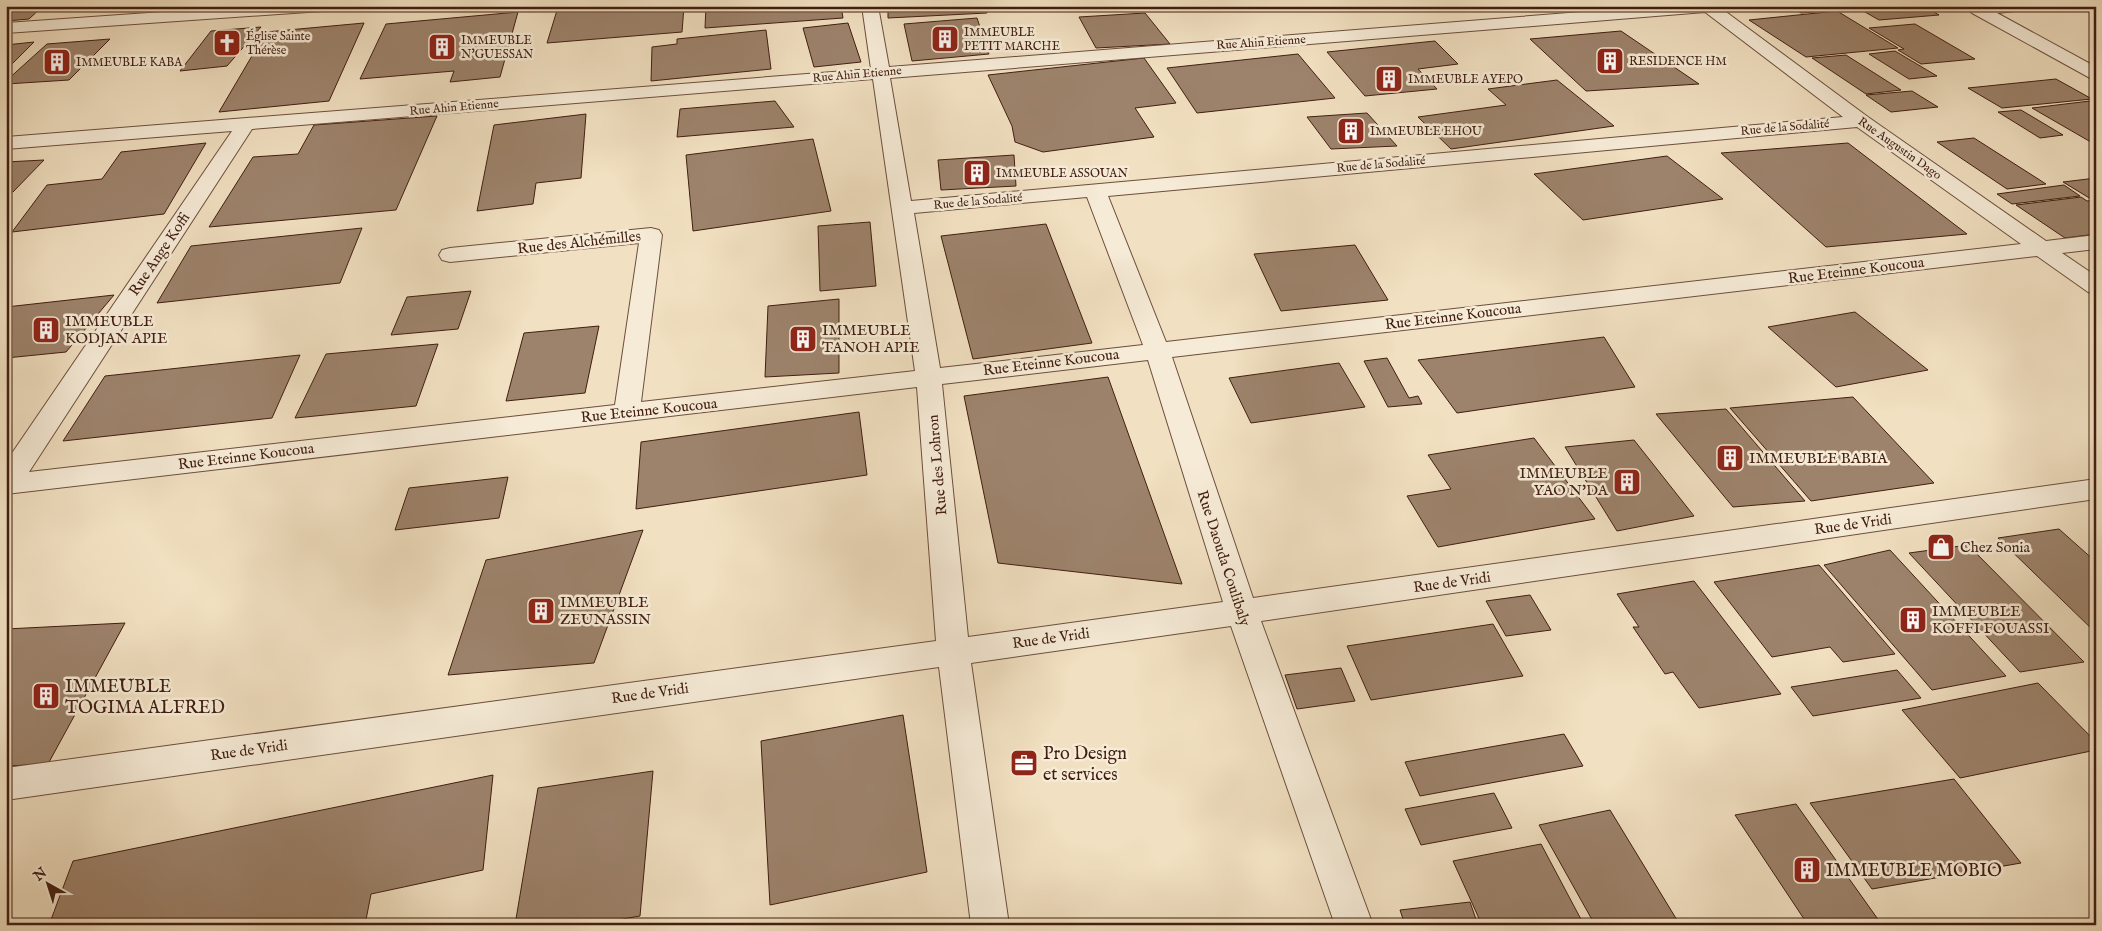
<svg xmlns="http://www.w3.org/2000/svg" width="2102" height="931" font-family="'IM FELL English',serif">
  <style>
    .building { fill: #9d836c; stroke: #411e10 }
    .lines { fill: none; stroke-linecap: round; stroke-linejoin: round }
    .minor-casing { stroke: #6d4e3c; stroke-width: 2 }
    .minor { fill: #f6ebd7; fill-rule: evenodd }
    .labels { text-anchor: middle; stroke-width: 5; stroke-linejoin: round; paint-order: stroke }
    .far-poi-label { font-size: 12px; fill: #411e10; stroke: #f6ebd7; text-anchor: start }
    .far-street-label { font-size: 12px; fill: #411e10; stroke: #f6ebd7 }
    .street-label { font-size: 15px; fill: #411e10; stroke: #f6ebd7 }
    .poi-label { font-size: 15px; fill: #411e10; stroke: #f6ebd7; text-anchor: start }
    .near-poi-label { font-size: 18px; fill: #411e10; stroke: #f6ebd7; text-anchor: start }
  </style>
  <rect width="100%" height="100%" fill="#f1e0c1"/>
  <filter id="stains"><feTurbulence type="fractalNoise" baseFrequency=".004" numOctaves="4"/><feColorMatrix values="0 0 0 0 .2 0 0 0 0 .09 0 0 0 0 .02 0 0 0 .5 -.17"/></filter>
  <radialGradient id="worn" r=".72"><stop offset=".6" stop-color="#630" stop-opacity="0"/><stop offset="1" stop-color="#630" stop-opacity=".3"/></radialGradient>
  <path class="building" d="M6,6H43L29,19L6,21Z
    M684,6L682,32L547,43L558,7Z
    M706,6H841L843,18L705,28Z
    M888,6H986L987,13L888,18Z
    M1038,6H1089L1039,10Z
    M1725,6H1770L1730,10Z
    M1790,6H1821L1828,11L1801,13Z
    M1880,6H1924L1939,15L1879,20L1858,8Z
    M1837,11L1898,48L1806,57L1749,20Z
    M518,12L500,77L450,82L454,71L360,79L386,24Z
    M1145,13L1170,44L1096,48L1079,17Z
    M977,18L989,54L912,61L904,24Z
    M364,23L329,101L219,112L266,32Z
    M848,23L861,62L814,67L803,28Z
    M1915,24L1975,59L1921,64L1898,50L1904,49L1869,28Z
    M261,27L227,66L180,71L211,31Z
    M766,30L771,69L651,81L652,47L677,44V39Z
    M1621,31L1699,84L1586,91L1530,39Z
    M110,39L69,80L6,84V81L47,44Z
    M1435,41L1458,64L1418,69L1437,89L1365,96L1327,52Z
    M34,42L6,70V45Z
    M1895,51L1937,76L1909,79L1869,54Z
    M1298,54L1335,98L1197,113L1167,68Z
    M1846,55L1901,90L1866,94L1812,58Z
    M1144,58L1176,103L1135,108L1154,137L1043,152L1015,142L1012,126L988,75Z
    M2056,79L2092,99L2002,108L1968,88Z
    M1557,80L1614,126L1451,149L1418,117L1506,105L1488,89Z
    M1912,91L1938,107L1891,112L1866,95Z
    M775,101L794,127L677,137L680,109Z
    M2090,101L2096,104V145L2032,108Z
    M2021,110L2063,135L2040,138L1998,112Z
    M1367,113L1397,146L1331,149L1307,117Z
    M586,114L581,178L536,183L533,204L477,211L494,125Z
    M437,116L396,210L209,227L253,157L298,154L314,125Z
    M1974,138L2046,184L2007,189L1937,142Z
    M813,139L831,211L693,231L686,155Z
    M206,143L164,214L12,232L47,185L102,179L121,152Z
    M1848,143L1967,234L1826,247L1721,153Z
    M1014,155L1016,186L941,190L938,160Z
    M1667,156L1723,199L1583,220L1534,174Z
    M44,160L13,192H6V162Z
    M2096,178V198L2091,199L2063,182Z
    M2064,185L2080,196L2012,204L1997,194Z
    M2081,197L2087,201L2096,200V234L2065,238L2016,205Z
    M870,222L876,286L820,291L818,226Z
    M1046,224L1092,343L973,359L941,236Z
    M362,228L340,283L157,303L191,246Z
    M1355,245L1388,300L1281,311L1254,254Z
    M471,291L458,329L391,335L407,297Z
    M114,295L66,352L6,358V307Z
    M839,299V373L765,377L768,306Z
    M1855,312L1928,370L1836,387L1768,327Z
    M599,326L585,393L506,401L524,333Z
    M1604,337L1635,387L1457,413L1418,360Z
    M438,344L416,406L295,418L326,354Z
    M300,355L272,418L63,441L105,376Z
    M1387,358L1409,398L1418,396L1422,404L1388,407L1364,361Z
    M1339,363L1365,407L1251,423L1229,378Z
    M1108,377L1182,584L998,563L964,396Z
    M1853,397L1934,483L1811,501L1730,408Z
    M1726,409L1805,501L1733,507L1656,414Z
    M859,412L867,475L636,509L641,442Z
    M1534,438L1595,519L1438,547L1407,496L1451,489L1428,455Z
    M1634,440L1694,516L1617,531L1565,447Z
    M508,477L499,518L395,530L409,488Z
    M2059,529L2096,562V633L1998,538Z
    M643,530L594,663L448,675L486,560Z
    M1968,545L2084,662L2020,672L1909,553Z
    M1890,550L2006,676L1932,690L1824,565Z
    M1819,565L1895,654L1843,662L1830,647L1772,657L1714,582Z
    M1694,581L1781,694L1699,708L1673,672L1665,674L1633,627H1639L1617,594Z
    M1530,595L1551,630L1506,636L1486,601Z
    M125,623L48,764L6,766V629Z
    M1493,624L1523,676L1371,700L1347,646Z
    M1341,668L1355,701L1297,709L1285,675Z
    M1897,670L1921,698L1813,716L1791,687Z
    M2038,683L2096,742V750L1960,778L1902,710Z
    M903,715L927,872L770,905L761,741Z
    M1564,734L1583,766L1420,796L1405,762Z
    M653,771L640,916L589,925H515L538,788Z
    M493,775L483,870L371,894L365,925H49L73,861Z
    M1954,779L2021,863L1872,889L1810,803Z
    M1494,793L1512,828L1421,845L1405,809Z
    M1796,804L1882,925H1808L1735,815Z
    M1610,810L1680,925H1595L1539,825Z
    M1541,844L1584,925H1482L1453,861Z
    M1470,902L1478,925H1405L1400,910Z"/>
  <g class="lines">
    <defs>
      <path id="minor" d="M248,6H330L328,9L322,11L6,33V23Z
        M862,6H878L889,67L1657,6H1718L1868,117L2046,241L2096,235V249L2062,253L2096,276V294L2088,292L2037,256L1172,357L1253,598L2096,479V499L1261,621L1373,925H1335L1231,626L971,663L1009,925H971L939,667L6,800V768L936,641L917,387L6,494V462L232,131L6,149V137L871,69ZM1705,12L1843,117L911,201L890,78ZM873,79L915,371L641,402L662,235L659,230L651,228L450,248L442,250L439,255L442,260L450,262L639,243L615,405L29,472L252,129ZM1857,127L2021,244L1166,342L1108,196ZM1087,197L1143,345L940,368L914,213ZM1148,360L1223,602L968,637L942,384Z
        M1963,6H2036L2034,9L1997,13L2096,67V79L2090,78L1972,13Z"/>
    </defs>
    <use href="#minor" class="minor-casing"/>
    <use href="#minor" class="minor"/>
  </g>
  <defs>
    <symbol id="building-square" viewBox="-11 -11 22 22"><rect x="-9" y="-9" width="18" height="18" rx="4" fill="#8f2418" stroke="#f6ebd7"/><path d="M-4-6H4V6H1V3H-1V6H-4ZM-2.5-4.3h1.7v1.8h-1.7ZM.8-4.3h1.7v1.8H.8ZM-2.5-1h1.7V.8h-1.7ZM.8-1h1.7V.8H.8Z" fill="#fff"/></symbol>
    <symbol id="church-square" viewBox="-11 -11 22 22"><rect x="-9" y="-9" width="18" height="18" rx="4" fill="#8f2418" stroke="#f6ebd7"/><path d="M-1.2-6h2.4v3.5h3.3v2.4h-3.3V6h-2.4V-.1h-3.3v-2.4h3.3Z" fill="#fff"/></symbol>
    <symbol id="shop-square" viewBox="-11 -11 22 22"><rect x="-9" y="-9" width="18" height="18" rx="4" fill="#8f2418" stroke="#f6ebd7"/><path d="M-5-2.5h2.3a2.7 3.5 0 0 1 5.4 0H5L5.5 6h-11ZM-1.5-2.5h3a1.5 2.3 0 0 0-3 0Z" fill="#fff"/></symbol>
    <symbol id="office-square" viewBox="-11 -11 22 22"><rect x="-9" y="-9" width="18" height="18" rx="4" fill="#8f2418" stroke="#f6ebd7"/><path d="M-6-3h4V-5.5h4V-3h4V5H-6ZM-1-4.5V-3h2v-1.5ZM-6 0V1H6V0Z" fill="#fff"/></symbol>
  </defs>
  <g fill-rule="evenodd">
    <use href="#building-square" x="929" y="23" width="32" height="32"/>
    <use href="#church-square" x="211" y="27" width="32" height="32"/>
    <use href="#building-square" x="426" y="31" width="32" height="32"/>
    <use href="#building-square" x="1594" y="45" width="32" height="32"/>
    <use href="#building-square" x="41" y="46" width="32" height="32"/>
    <use href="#building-square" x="1373" y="63" width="32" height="32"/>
    <use href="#building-square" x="1335" y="115" width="32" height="32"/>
    <use href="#building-square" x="961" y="157" width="32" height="32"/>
    <use href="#building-square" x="30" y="314" width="32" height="32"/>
    <use href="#building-square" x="787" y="323" width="32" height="32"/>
    <use href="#building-square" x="1714" y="442" width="32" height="32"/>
    <use href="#building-square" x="1611" y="466" width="32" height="32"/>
    <use href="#shop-square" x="1925" y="531" width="32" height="32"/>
    <use href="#building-square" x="525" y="595" width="32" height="32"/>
    <use href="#building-square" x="1897" y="604" width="32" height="32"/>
    <use href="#building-square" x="30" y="680" width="32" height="32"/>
    <use href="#office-square" x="1008" y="747" width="32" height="32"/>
    <use href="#building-square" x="1791" y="854" width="32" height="32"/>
  </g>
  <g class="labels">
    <g class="far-poi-label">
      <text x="964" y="36">IMMEUBLE<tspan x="964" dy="14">PETIT MARCHE</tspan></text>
      <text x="246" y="40">Église Sainte<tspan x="246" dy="14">Thérèse</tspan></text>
      <text x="461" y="44">IMMEUBLE<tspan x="461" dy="14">N'GUESSAN</tspan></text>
      <text x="1629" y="65">RESIDENCE HM</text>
      <text x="76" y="66">IMMEUBLE KABA</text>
      <text x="1408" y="83">IMMEUBLE AYEPO</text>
      <text x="1370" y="135">IMMEUBLE EHOU</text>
      <text x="996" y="177">IMMEUBLE ASSOUAN</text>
    </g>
    <g class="far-street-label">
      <text transform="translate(1261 42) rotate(-4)" y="4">Rue Ahin Etienne</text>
      <text transform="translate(857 74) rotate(-5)" y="4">Rue Ahin Etienne</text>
      <text transform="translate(454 107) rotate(-5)" y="4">Rue Ahin Etienne</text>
      <text transform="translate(1785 127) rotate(-5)" y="4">Rue de la Sodalité</text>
      <text transform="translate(1900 148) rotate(35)" y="4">Rue Augustin Dago</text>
      <text transform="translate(1381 164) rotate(-5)" y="4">Rue de la Sodalité</text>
      <text transform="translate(978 201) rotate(-5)" y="4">Rue de la Sodalité</text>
    </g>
    <g class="street-label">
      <text transform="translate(579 242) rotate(-6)" y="5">Rue des Alchémilles</text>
      <text transform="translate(159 254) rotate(-56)" y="5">Rue Ange Koffi</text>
      <text transform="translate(1856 270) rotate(-7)" y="5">Rue Eteinne Koucoua</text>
      <text transform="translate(1453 316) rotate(-7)" y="5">Rue Eteinne Koucoua</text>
      <text transform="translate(1051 362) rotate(-7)" y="5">Rue Eteinne Koucoua</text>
      <text transform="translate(649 410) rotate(-6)" y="5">Rue Eteinne Koucoua</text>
      <text transform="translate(246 456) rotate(-7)" y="5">Rue Eteinne Koucoua</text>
      <text transform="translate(937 465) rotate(-95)" y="5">Rue des Lohron</text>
      <text transform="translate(1853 524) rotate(-8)" y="5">Rue de Vridi</text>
      <text transform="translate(1224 558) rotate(72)" y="5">Rue Daouda Coulibaly</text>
      <text transform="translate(1452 582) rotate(-8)" y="5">Rue de Vridi</text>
      <text transform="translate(1051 638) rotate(-8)" y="5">Rue de Vridi</text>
      <text transform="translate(650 693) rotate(-8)" y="5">Rue de Vridi</text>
      <text transform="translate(249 750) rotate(-8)" y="5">Rue de Vridi</text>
    </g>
    <g class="poi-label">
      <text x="65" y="326">IMMEUBLE<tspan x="65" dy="17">KODJAN APIE</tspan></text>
      <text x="822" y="335">IMMEUBLE<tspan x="822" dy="17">TANOH APIE</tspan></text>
      <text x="1749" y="463">IMMEUBLE BABIA</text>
      <text x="1608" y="478" text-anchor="end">IMMEUBLE<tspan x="1608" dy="17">YAO N'DA</tspan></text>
      <text x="1960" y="552">Chez Sonia</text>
      <text x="560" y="607">IMMEUBLE<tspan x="560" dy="17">ZEUNASSIN</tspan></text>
      <text x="1932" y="616">IMMEUBLE<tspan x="1932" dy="17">KOFFI FOUASSI</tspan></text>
    </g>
    <g class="near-poi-label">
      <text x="65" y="692">IMMEUBLE<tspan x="65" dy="21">TOGIMA ALFRED</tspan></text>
      <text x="1043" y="759">Pro Design<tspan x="1043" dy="21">et services</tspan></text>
      <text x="1826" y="876">IMMEUBLE MOBIO</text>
    </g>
  </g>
  <rect width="2102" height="931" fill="none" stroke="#f1e0c1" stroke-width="25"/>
  <rect x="8" y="8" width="2087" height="916" fill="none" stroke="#411e10" stroke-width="2.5"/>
  <rect x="12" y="12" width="2077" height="906" fill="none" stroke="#411e10"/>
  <g transform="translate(48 884) rotate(321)" stroke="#f6ebd7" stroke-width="4" paint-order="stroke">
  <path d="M0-4L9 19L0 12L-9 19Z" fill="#411e10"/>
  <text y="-8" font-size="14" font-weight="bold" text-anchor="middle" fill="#411e10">N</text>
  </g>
  <rect width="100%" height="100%" filter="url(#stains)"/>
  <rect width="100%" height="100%" fill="url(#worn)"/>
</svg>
